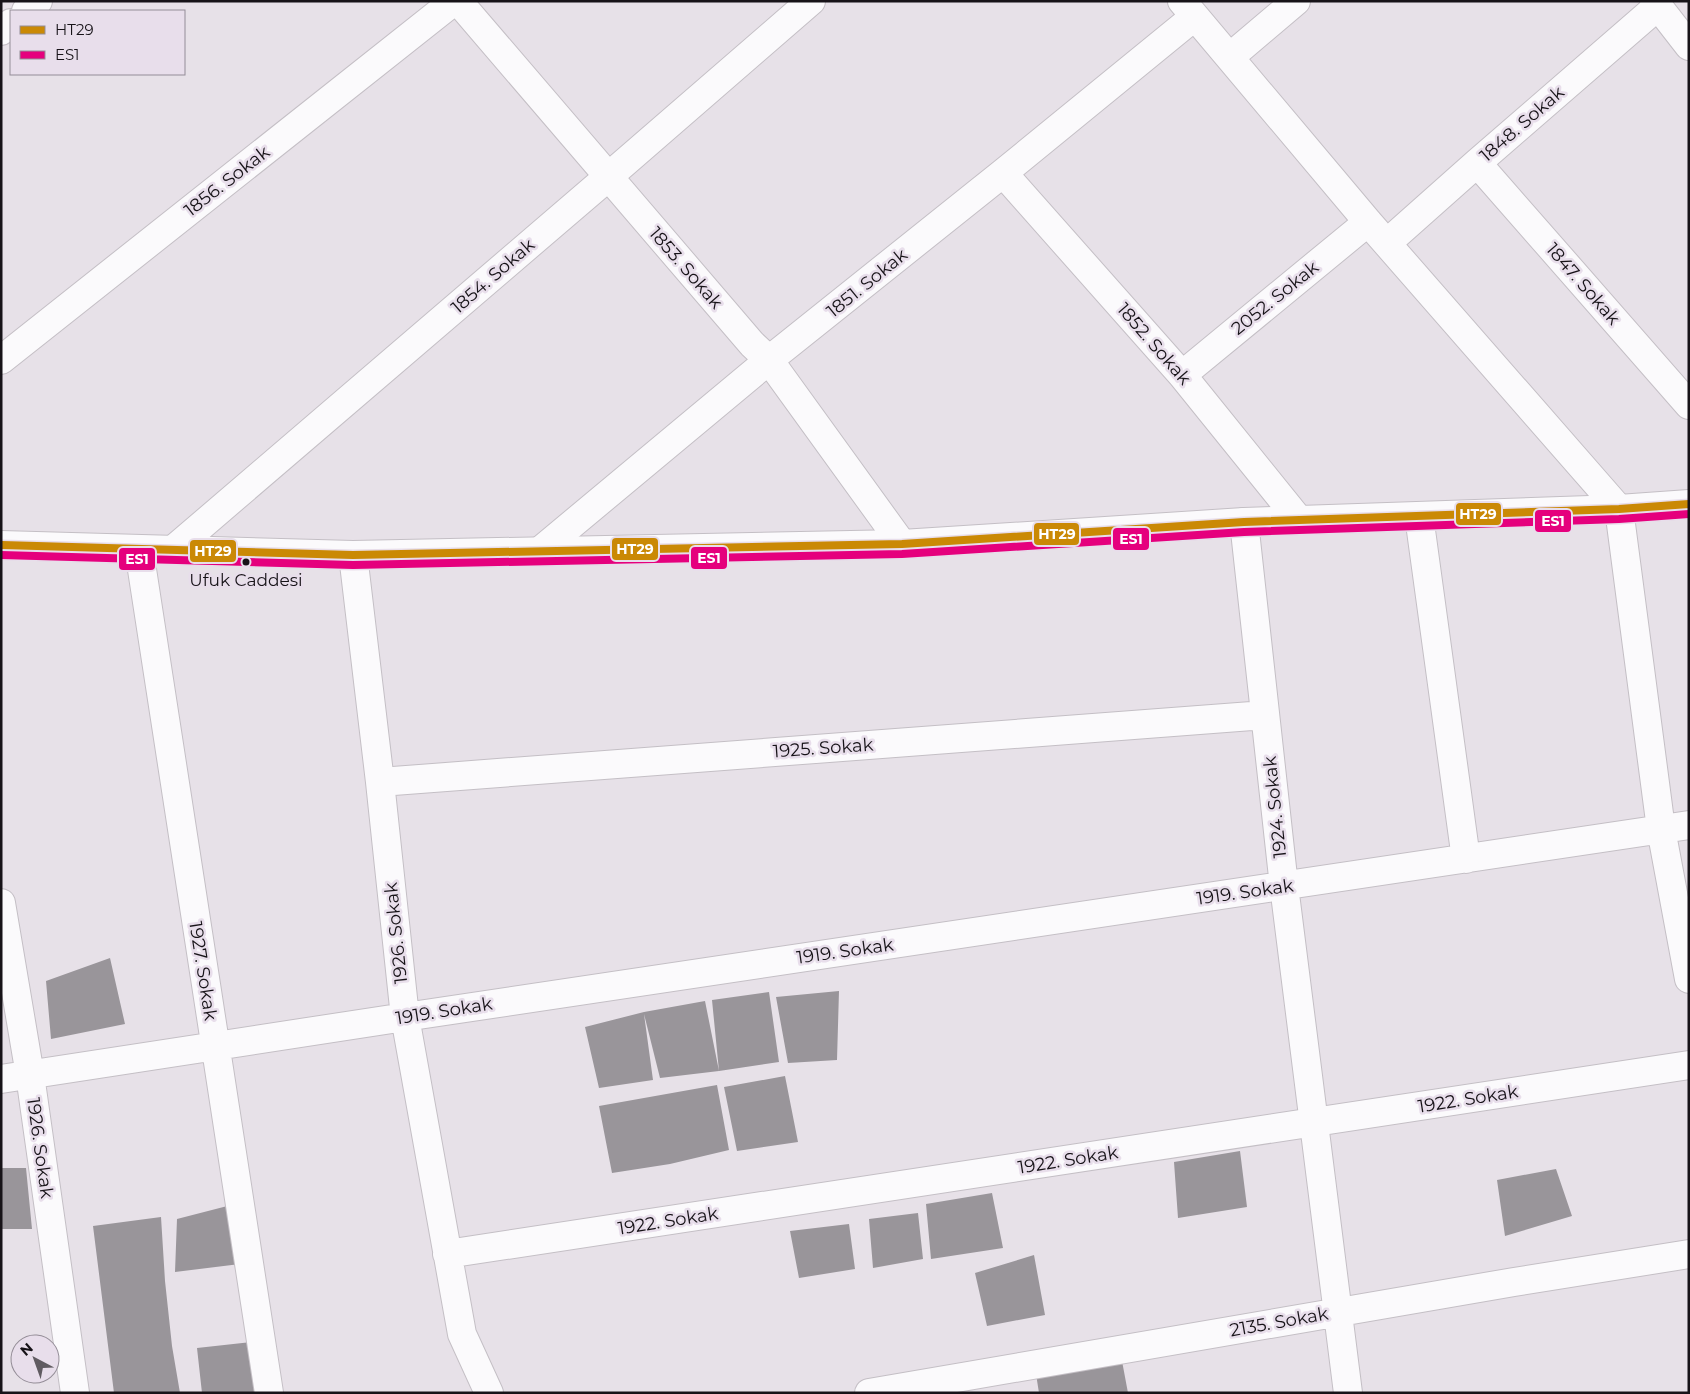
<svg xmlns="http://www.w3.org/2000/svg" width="1690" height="1394" font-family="Montserrat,sans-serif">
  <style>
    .building { fill: #99959a }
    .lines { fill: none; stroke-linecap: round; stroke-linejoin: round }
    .minor-casing { stroke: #c4bfc5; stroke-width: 30 }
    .major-casing { stroke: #c4bfc5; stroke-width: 30 }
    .minor { stroke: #fbfafc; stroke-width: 28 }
    .major { stroke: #fbfafc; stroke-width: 28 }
    .bus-1-casing { stroke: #e8deeb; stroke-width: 11 }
    .bus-2-casing { stroke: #e8deeb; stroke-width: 11 }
    .bus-1 { stroke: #ca8905; stroke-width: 8 }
    .bus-2 { stroke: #e5007d; stroke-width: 8 }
    .bus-dot { fill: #171318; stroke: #e8deeb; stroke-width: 2 }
    .labels { text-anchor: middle; stroke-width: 5; stroke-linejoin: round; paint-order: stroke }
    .bus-label { font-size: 17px; fill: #171318; stroke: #e8deeb }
    .street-label { font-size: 18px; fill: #171318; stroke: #e8deeb }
    .line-badge { stroke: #e8deeb; stroke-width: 2 }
    .badge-label { font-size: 14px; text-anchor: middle; font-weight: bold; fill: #fff }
  </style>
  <rect width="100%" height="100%" fill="#e7e1e8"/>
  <path class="building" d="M110,958L125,1024L51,1039L46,981Z
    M839,991L837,1060L788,1063L776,997Z
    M769,992L779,1062L719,1071L712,1000Z
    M705,1001L719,1071L660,1078L644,1014L653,1080L599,1088L585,1027L644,1012Z
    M785,1076L798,1142L737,1151L724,1087Z
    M717,1085L729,1150L670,1164L612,1173L599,1106Z
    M1240,1151L1247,1207L1178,1218L1174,1162Z
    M1,1168H26L32,1229H1Z
    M1556,1169L1572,1216L1505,1236L1497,1180Z
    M992,1193L1003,1248L931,1259L926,1204Z
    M239,1203L248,1263L175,1272L177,1219Z
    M918,1213L923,1259L873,1268L869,1219Z
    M161,1217L165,1281L172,1346L180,1393H114L93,1226Z
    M849,1224L855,1269L799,1278L790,1231Z
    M1034,1255L1045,1315L987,1326L975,1273Z
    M261,1341L256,1393H202L197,1348Z
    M1122,1361L1128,1393H1039L1036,1374Z"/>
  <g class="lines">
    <defs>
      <path id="minor" d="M458,1L752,344L769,360L902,544
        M1182,1L1368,222L1619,509L1661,829L1689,979
        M1654,1L1689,46
        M26,11L38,1
        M1,31L11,23
        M1230,57L1296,1
        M1477,163L1689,405
        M1003,173L1182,375L1299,520
        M1387,243L1477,163L1658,6
        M1,360L454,1
        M1182,375L1368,222
        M1419,516L1466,859
        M1244,522L1284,886L1348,1393
        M174,549L608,177L811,1
        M139,550L269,1393
        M541,550L769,360L1003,173L1194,17
        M353,555L380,782L405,1017L462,1334L489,1393
        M380,782L1265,715
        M1,903L30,1075L75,1393
        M1,1079L405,1017L1689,825
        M447,1254L1689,1065
        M869,1393L1514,1282L1689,1254"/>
      <path id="major" d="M1,545L353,555L902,544L1244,522L1619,509L1689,504"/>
    </defs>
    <use href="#minor" class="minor-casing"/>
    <use href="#major" class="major-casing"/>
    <use href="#minor" class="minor"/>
    <use href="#major" class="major"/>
    <defs>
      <path id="bus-1" d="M2,545L353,555L902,544L1244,522L1619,509L1689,504"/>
      <path id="bus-2" d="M1,555L353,565L902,554L1244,532L1619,519L1689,514"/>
    </defs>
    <use href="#bus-1" class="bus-1-casing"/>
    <use href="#bus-2" class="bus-2-casing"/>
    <use href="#bus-1" class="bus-1"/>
    <use href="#bus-2" class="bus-2"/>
  </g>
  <circle class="bus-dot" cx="246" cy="562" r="4.5"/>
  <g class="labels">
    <g class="bus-label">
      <text x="246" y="586">Ufuk Caddesi</text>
    </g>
    <g class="street-label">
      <text transform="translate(1522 124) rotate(-41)" y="6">1848. Sokak</text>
      <text transform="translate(227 181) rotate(-38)" y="6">1856. Sokak</text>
      <text transform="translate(686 268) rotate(49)" y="6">1853. Sokak</text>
      <text transform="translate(493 276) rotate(-41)" y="6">1854. Sokak</text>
      <text transform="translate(867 283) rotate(-39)" y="6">1851. Sokak</text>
      <text transform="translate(1583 284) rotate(49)" y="6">1847. Sokak</text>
      <text transform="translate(1275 298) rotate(-39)" y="6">2052. Sokak</text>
      <text transform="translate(1154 344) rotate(49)" y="6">1852. Sokak</text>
      <text transform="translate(823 748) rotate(-4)" y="6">1925. Sokak</text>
      <text transform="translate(1275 807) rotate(-96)" y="6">1924. Sokak</text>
      <text transform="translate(1245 892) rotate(-8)" y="6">1919. Sokak</text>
      <text transform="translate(396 933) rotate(-96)" y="6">1926. Sokak</text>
      <text transform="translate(845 951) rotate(-8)" y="6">1919. Sokak</text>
      <text transform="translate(203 971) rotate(81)" y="6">1927. Sokak</text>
      <text transform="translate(444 1011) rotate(-9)" y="6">1919. Sokak</text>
      <text transform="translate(1468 1099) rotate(-9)" y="6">1922. Sokak</text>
      <text transform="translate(40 1148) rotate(82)" y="6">1926. Sokak</text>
      <text transform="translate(1068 1160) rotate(-9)" y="6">1922. Sokak</text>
      <text transform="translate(668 1221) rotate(-9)" y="6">1922. Sokak</text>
      <text transform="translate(1279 1322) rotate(-10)" y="6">2135. Sokak</text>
    </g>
  </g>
  <g class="line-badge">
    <rect x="1455" y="502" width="47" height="24" rx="5" fill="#ca8905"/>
    <rect x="1534" y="509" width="38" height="24" rx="5" fill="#e5007d"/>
    <rect x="1033" y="522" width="47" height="24" rx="5" fill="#ca8905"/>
    <rect x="1112" y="527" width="38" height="24" rx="5" fill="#e5007d"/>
    <rect x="611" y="537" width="48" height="24" rx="5" fill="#ca8905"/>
    <rect x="189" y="539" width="48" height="24" rx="5" fill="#ca8905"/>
    <rect x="690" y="546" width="38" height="24" rx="5" fill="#e5007d"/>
    <rect x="118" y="547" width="38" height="24" rx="5" fill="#e5007d"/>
  </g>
  <g class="badge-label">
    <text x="1478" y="519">HT29</text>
    <text x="1553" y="526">ES1</text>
    <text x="1057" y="539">HT29</text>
    <text x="1131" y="544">ES1</text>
    <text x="635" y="554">HT29</text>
    <text x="213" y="556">HT29</text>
    <text x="709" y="563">ES1</text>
    <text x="137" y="564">ES1</text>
  </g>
  <rect width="1690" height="1394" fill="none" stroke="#171318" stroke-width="5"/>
  <rect x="10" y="10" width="175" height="65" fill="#e8deeb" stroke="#948d97"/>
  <rect x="20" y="26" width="25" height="8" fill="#ca8905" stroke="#948d97"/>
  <text x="55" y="35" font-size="15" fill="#171318">HT29</text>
  <rect x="20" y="51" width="25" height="8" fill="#e5007d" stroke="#948d97"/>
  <text x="55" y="60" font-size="15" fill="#171318">ES1</text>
  <g transform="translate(35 1359) rotate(319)"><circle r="24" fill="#e8deeb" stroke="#948d97"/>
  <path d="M0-4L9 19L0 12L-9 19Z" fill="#605b61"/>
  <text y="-8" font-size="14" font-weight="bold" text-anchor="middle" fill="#171318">N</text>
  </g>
</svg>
